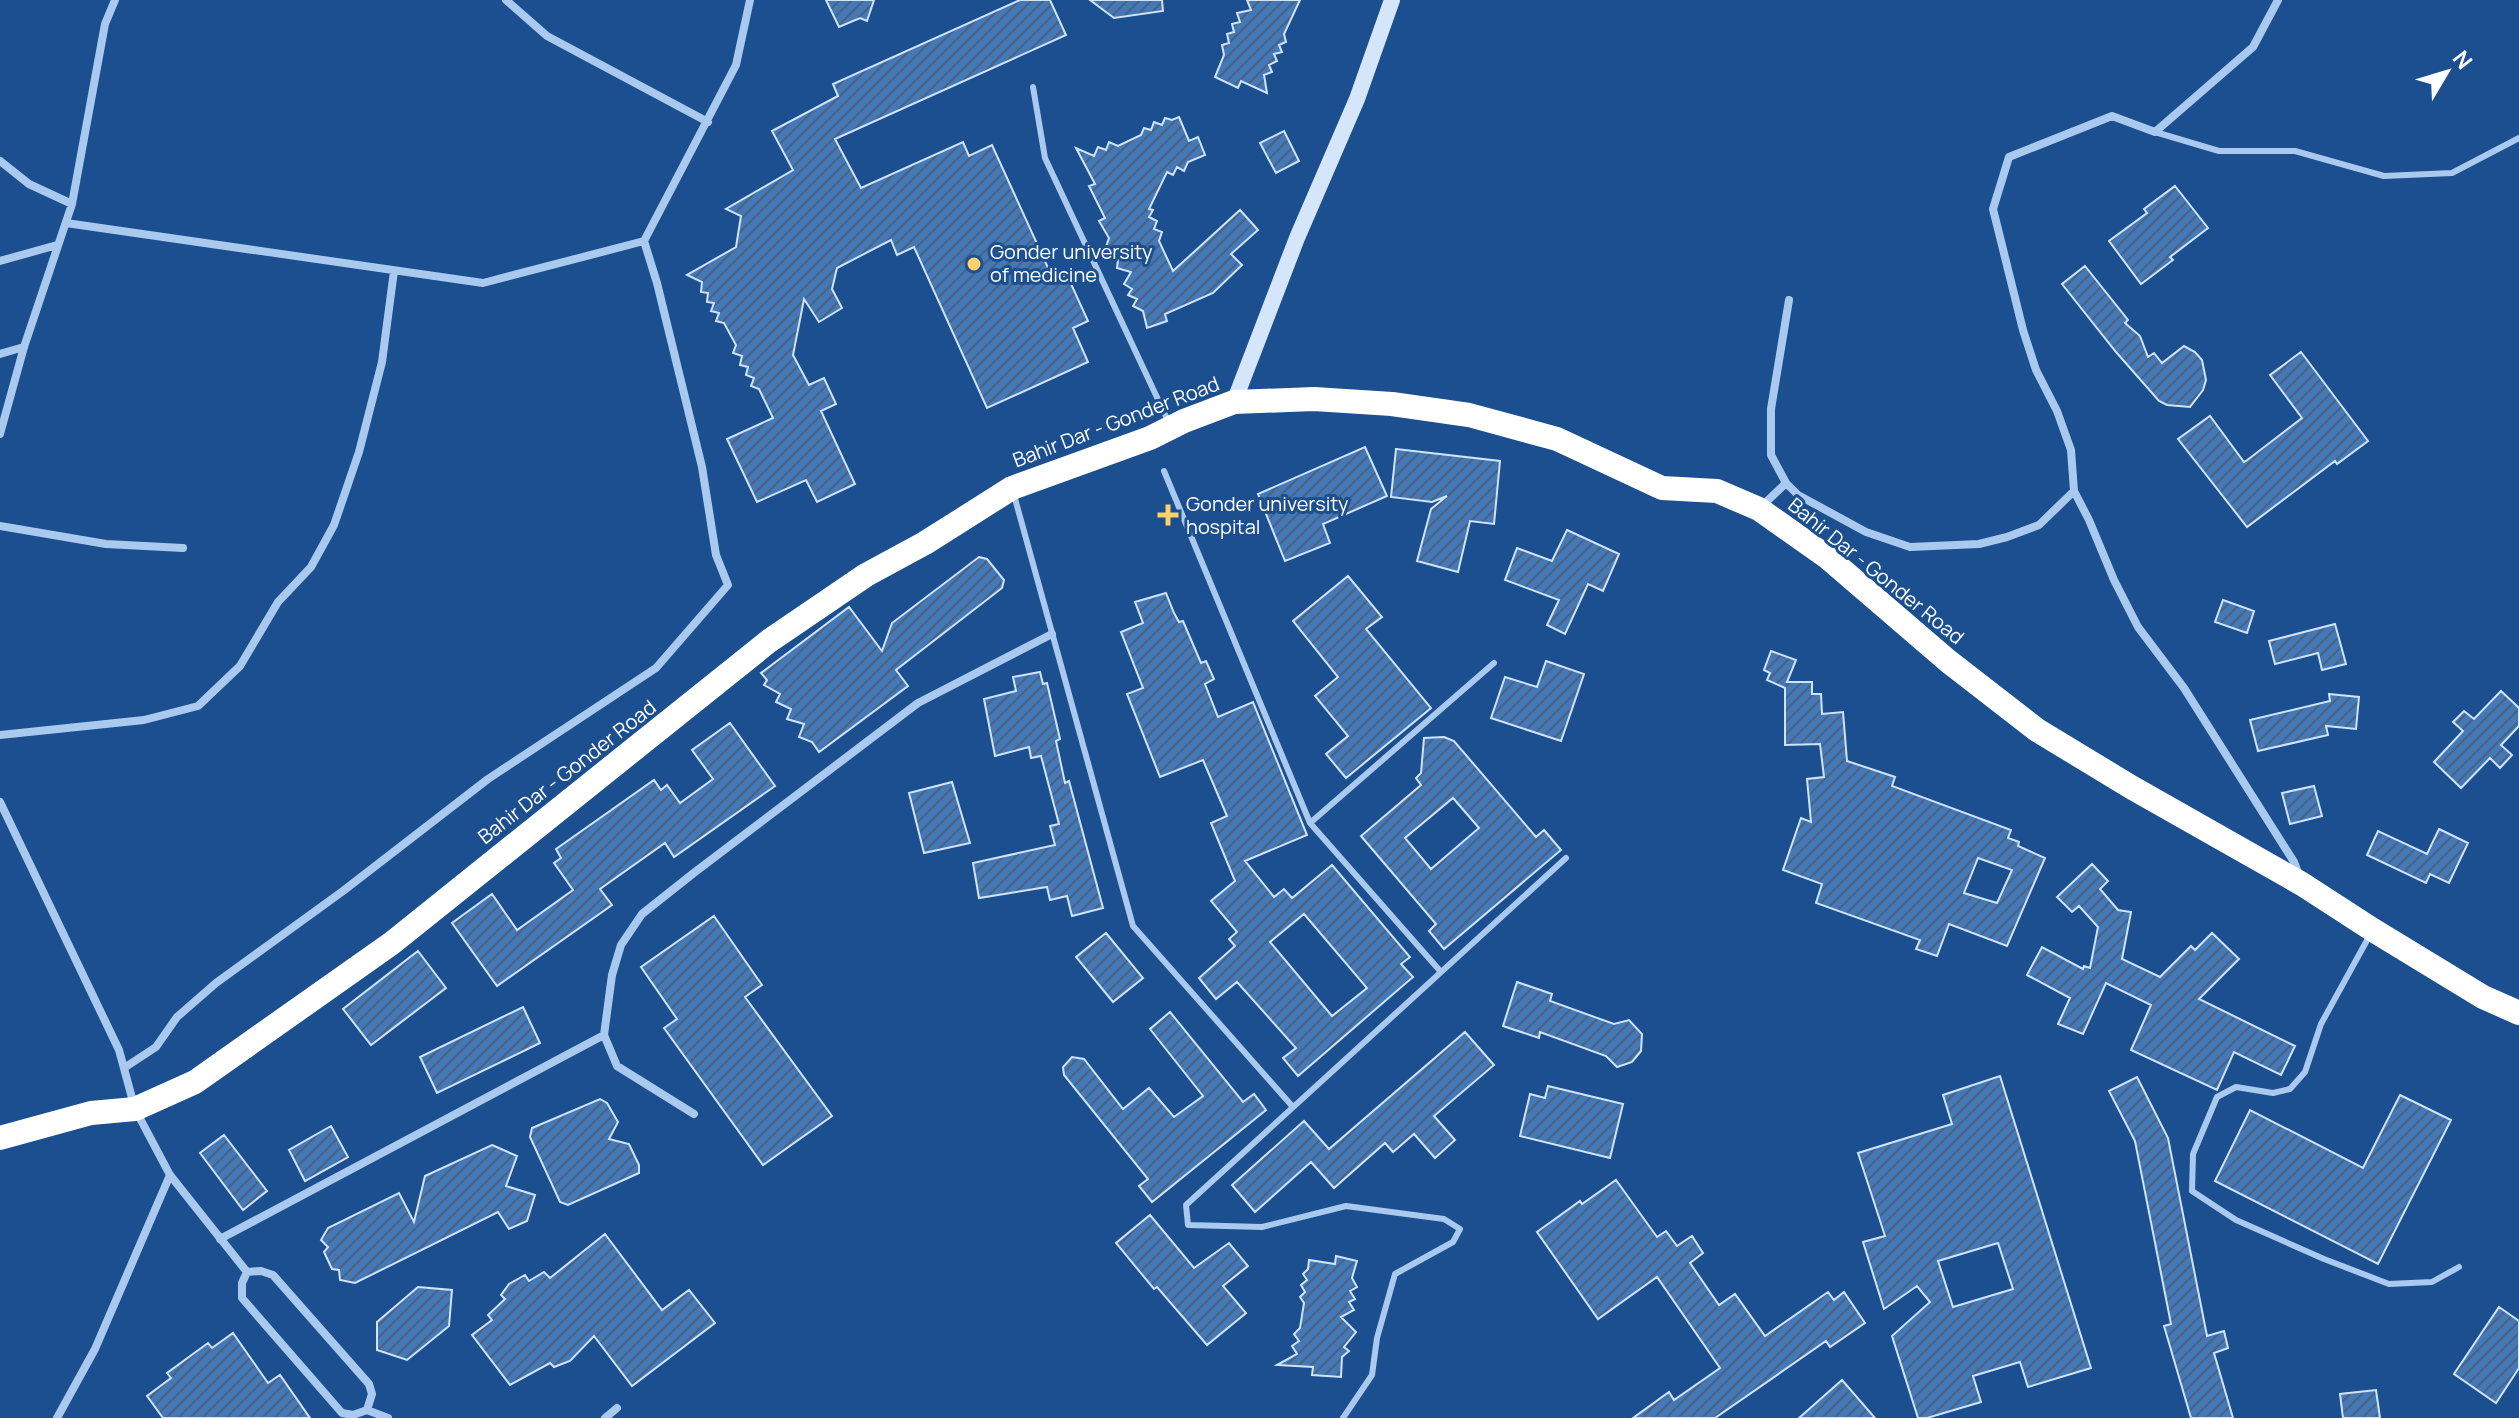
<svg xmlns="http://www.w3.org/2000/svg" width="2519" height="1418" font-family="Manrope,sans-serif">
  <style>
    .building { fill: url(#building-hatch); stroke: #cfe3fa; stroke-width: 2; fill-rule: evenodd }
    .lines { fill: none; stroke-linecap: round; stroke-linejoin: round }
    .lane { stroke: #a9c9ee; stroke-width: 6 }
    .street { stroke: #a9c9ee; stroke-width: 8 }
    .secondary { stroke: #d6e6fa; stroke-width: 16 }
    .highway { stroke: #fff; stroke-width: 24 }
    .poi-dot { fill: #ffd166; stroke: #1b4f8f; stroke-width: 3 }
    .labels { text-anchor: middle; stroke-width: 6; stroke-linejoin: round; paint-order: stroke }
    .poi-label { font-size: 20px; fill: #fff; stroke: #1b4f8f; text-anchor: start }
    .street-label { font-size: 20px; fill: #fff; stroke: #1b4f8f }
  </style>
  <defs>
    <pattern id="building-hatch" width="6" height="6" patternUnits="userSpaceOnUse" patternTransform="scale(2)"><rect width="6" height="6" fill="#4478b7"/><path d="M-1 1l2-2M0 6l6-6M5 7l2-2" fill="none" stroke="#486282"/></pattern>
  </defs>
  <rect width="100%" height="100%" fill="#1b4f8f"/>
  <path class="building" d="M826,0H874L867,21L860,18L839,27Z
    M1020,0H1050L1066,35L835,139L861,188L963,142L969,156L992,145L1054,281L1067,275L1088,321L1073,328L1088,362L987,408L914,247L897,255L891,240L837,268L832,289L842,308L819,322L804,299L793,355L809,385L824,378L836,404L821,411L855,484L817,502L806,480L757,502L727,439L773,418L759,389L751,386L754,378L746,375L748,367L740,365L742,356L733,353L736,345L724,323L716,321L719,313L711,311L714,303L707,302L708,293L701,292L702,282L687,275L736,247L741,216L726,209L793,170L772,131L838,96L833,84Z
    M1090,0H1162L1163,11L1114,18Z
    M1247,0H1300L1284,34L1286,42L1279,45L1282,52L1274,54L1277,61L1269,65L1272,72L1264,75L1267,93L1241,81L1238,88L1215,77L1224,55L1222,45L1229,43L1227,34L1234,32L1232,24L1240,22L1237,13L1251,10Z
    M1179,117L1189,141L1198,137L1205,155L1188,162L1184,171L1177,167L1173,175L1167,172L1149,209L1153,210L1149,217L1157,221L1154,229L1162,232L1159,241L1173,271L1240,210L1258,230L1231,254L1242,265L1213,293L1165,314L1167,321L1147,328L1143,311L1133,306L1137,299L1128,295L1132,289L1124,284L1131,272L1117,268L1118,259L1112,260L1113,248L1106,247L1109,238L1099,221L1105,218L1089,186L1095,184L1076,148L1094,156L1098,147L1106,150L1109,142L1118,146L1141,135L1144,128L1151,130L1154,122L1162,125L1165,118L1172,120Z
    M1284,131L1299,161L1276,173L1260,143Z
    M2175,186L2208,228L2170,257L2173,260L2141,284L2109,241L2147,213L2144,209Z
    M2085,266L2128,320L2125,323L2140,336L2148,357L2154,353L2162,363L2184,346L2195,352L2202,360L2206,380L2203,390L2190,407L2167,405L2159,401L2116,352L2062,284Z
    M2301,352L2368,441L2337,464L2335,461L2247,527L2178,439L2210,416L2244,462L2246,461L2302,418L2270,375Z
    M1365,447L1387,496L1323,524L1330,543L1285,561L1258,494Z
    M1396,449L1500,461L1494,524L1470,521L1458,572L1417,561L1431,509L1447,496L1432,502L1391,497Z
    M1567,530L1619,554L1603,591L1588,584L1565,634L1547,625L1559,600L1505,580L1517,548L1552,561Z
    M979,557L987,559L1004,580L1002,588L896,670L908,686L819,752L812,742L799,737L804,724L787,719L791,709L776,702L780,694L764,685L767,680L761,673L849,607L882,651L892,623Z
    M1348,576L1382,617L1366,629L1431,708L1346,778L1326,754L1348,736L1315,696L1338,677L1293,621Z
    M1166,593L1174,613L1179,622L1183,621L1201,663L1206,661L1214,679L1205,684L1218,717L1253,702L1307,835L1245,861L1274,897L1284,889L1292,898L1332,865L1410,957L1401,964L1413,977L1298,1076L1283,1058L1296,1048L1237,982L1216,999L1199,978L1235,946L1229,939L1237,932L1211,901L1235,881L1211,823L1227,816L1203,760L1160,777L1127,694L1143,688L1121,632L1143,623L1135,602ZM1304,914L1367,988L1332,1016L1270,942Z
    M2223,600L2254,611L2247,633L2215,622Z
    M2335,624L2346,664L2322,670L2318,653L2275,664L2269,641Z
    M1771,651L1796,660L1787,682H1812V694H1821L1822,714L1843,712L1847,761L1895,777L1892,786L2011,830L2008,838L2019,842L2018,846L2045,858L2007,946L1949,924L1937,956L1916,949L1920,940L1816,903L1822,884L1783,870L1801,818L1811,822L1807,779L1824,777L1820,744L1785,745V688L1767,680L1770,673L1764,670ZM1978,858L2012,870L1997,903L1964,893Z
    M1546,661L1584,674L1561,741L1491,718L1505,677L1537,687Z
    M1040,672L1043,684L1047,683L1060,739L1056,741L1065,783L1069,781L1103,908L1072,916L1067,896L1050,900L1047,887L979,898L973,863L1055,845L1050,826L1059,824L1041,756L1031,758L1029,747L995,756L984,699L1016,691L1013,677Z
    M2501,691L2519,708V726L2501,745L2512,755L2500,768L2490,758L2461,788L2434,762L2463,731L2453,722L2464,711L2474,719Z
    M2329,694L2359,697L2356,729L2326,726L2328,735L2258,751L2250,720L2330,701Z
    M730,723L775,786L674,857L665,843L600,889L612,905L497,986L452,923L492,894L517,930L573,890L554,863L561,858L556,849L654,780L661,790L667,785L680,803L713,779L692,750Z
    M1444,737L1454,741L1536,837L1544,830L1561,850L1444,949L1429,931L1436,924L1361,836L1421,785L1416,778L1421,773L1424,738ZM1453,798L1479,828L1431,869L1405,838Z
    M952,782L970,843L924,853L909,793Z
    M2314,786L2322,816L2290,824L2282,793Z
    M2439,829L2468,843L2449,883L2430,874L2426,883L2367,855L2378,831L2427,854Z
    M2092,864L2108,881L2100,889L2118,910L2131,912L2122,959L2160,977L2191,946L2195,950L2212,933L2239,959L2199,999L2295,1046L2281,1075L2234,1052L2217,1090L2131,1050L2151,1005L2106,983L2083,1034L2058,1024L2070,998L2027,975L2042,947L2083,969L2084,966L2090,968L2098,927L2079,906L2072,912L2057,897Z
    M714,916L762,985L745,997L832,1116L763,1165L664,1028L677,1019L641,967Z
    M1106,933L1143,978L1113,1002L1076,957Z
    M418,951L446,988L371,1045L343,1009Z
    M1517,982L1552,994L1550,1001L1614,1024L1629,1020L1642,1034L1641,1051L1632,1062L1617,1067L1606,1056L1540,1032L1539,1038L1503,1026Z
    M523,1007L540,1043L437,1093L420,1057Z
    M1170,1012L1243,1102L1254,1094L1266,1110L1152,1202L1139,1186L1148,1179L1064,1075L1063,1067L1072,1057L1084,1059L1123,1109L1149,1088L1174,1117L1203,1096L1150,1029Z
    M1465,1032L1494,1065L1434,1116L1455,1140L1435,1158L1414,1134L1393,1152L1385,1143L1334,1188L1311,1162L1255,1212L1232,1185L1304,1121L1329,1149Z
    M2000,1076L2091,1368L2028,1387L2020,1362L1973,1376L1981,1402L1927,1418H1918L1892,1336L1930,1302L1917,1286L1884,1309L1863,1242L1885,1236L1858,1153L1952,1124L1943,1095ZM1998,1243L2013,1289L1953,1307L1938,1261Z
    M2137,1077L2168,1138L2207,1336L2224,1331L2228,1348L2214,1353L2233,1418H2191L2164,1326L2171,1324L2135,1141L2109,1091Z
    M1548,1086L1623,1104L1610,1158L1520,1136L1530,1094L1545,1098Z
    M2400,1095L2451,1120L2378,1264L2215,1181L2250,1110L2363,1168Z
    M600,1099L607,1103L618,1122L609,1139L629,1144L639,1165V1173L568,1205L560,1202L530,1137L532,1128Z
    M331,1126L348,1157L305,1181L289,1150Z
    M224,1135L267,1191L243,1210L200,1153Z
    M492,1145L517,1156L506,1186L535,1195L527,1221L509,1229L498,1212L355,1283L340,1280L339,1270L332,1269L324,1252L328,1247L321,1240L328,1228L399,1193L414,1222L425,1176Z
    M1616,1180L1657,1237L1666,1231L1677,1246L1692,1236L1703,1253L1690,1263L1719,1305L1735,1294L1765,1336L1828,1292L1834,1300L1844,1292L1865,1323L1830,1347L1826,1341L1715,1418H1633L1669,1392L1674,1400L1720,1368L1657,1277L1598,1319L1537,1232L1580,1201L1582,1204Z
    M1150,1215L1194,1268L1229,1243L1248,1266L1223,1286L1246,1313L1207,1345L1157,1287L1154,1289L1116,1243Z
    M605,1234L662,1310L689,1290L715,1323L632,1386L594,1336L570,1361L554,1367L550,1363L510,1385L472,1335L492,1320L488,1315L505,1299L501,1295L509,1284L525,1275L529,1281L544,1272L550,1278Z
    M1336,1256L1357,1261L1352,1278L1357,1287L1350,1291L1355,1299L1349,1302L1354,1310L1341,1317L1356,1332L1344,1347L1349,1351L1342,1357L1341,1377L1312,1375L1313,1367L1277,1365L1297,1354L1292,1346L1299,1341L1294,1334L1300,1328L1304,1303L1300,1297L1305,1292L1301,1285L1307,1280L1303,1274L1308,1269L1309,1260L1335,1264Z
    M418,1287L452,1290L449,1326L407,1360L377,1350V1322Z
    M2499,1307L2519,1321V1368L2496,1403L2454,1374Z
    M233,1333L268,1383L280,1375L310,1418H163L147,1396L171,1378L167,1373L208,1343L212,1348Z
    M1842,1380L1875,1418H1799Z
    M2376,1390L2380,1418H2343L2340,1394Z"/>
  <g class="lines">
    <path class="lane" d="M1033,87L1045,158L1169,423
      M2155,132L2219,151H2295L2384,176L2452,173L2519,138
      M1164,471L1310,823L1441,972
      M1014,495L1133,926L1293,1107
      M1310,823L1494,663
      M2371,933L2321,1024L2305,1072L2290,1089L2273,1093L2236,1087L2217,1097L2193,1154L2192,1191L2236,1220L2324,1259L2389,1284L2432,1282L2459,1267
      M1343,1418L1372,1375L1377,1338L1395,1274L1453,1242L1460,1229L1444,1219L1346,1206L1262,1227L1188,1225L1186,1205L1566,858"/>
    <path class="street" d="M506,0L547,36L708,122
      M0,161L29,184L72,204
      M66,223L483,283L644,241
      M0,261L57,245
      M0,354L24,347
      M0,434L24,347L72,204L105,24L115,0
      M1786,483L1771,455V409L1789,300
      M2074,491L2089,520L2114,580L2138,627L2184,688L2294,862L2299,875
      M1760,508L1786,483L1798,495L1866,532L1910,547L1979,544L2007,537L2039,525L2074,491L2071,450L2057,411L2036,370L2023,330L1993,209L2009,157L2112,116L2155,132L2253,47L2278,0
      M0,526L106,544L183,548
      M0,735L144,720L198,706L240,666L278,602L311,567L334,525L359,452L382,362L394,271
      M0,802L119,1050L135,1109L170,1175L247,1272
      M124,1068L156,1047L177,1017L216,983L343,891L488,779L656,668L728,585L716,555L702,467L657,283L644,241L736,65L750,0
      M694,1114L617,1066L604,1035L612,975L621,945L642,914L695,872L918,703L1052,634
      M220,1239L604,1035
      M247,1272L242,1283V1298L342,1413L353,1415L367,1410L388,1418
      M247,1272L261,1271L273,1275L369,1384L372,1394L367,1410
      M57,1418L95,1349L170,1175
      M605,1418L617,1408"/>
    <path class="secondary" d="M1234,402L1297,238L1357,99L1392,0"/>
    <path class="highway" d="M0,1138L91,1113L135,1109L195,1082L392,943L769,641L866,575L925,543L1012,488L1150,438L1184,421L1234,402L1314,399L1392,404L1469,415L1557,439L1662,488L1717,491L1759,509L1827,557L1948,661L2037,730L2131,787L2302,884L2373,930L2483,997L2519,1013"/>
  </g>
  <g class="poi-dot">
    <circle cx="974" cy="264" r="8"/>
    <path d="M1164 503h8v8h8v8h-8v8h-8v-8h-8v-8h8z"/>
  </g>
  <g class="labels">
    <g class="poi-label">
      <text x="990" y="259">Gonder university<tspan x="990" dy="23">of medicine</tspan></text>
      <text x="1186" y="511">Gonder university<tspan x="1186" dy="23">hospital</tspan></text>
    </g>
    <g class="street-label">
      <text transform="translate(1116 422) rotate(-21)" y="7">Bahir Dar - Gonder Road</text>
      <text transform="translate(1876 571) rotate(39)" y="7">Bahir Dar - Gonder Road</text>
      <text transform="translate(567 772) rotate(-38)" y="7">Bahir Dar - Gonder Road</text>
    </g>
  </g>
  <g transform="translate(2447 72) rotate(52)" stroke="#1b4f8f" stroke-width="6" paint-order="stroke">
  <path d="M0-6L14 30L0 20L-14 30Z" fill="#ffffff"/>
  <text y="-12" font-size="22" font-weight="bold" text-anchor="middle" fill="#ffffff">N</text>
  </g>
</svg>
